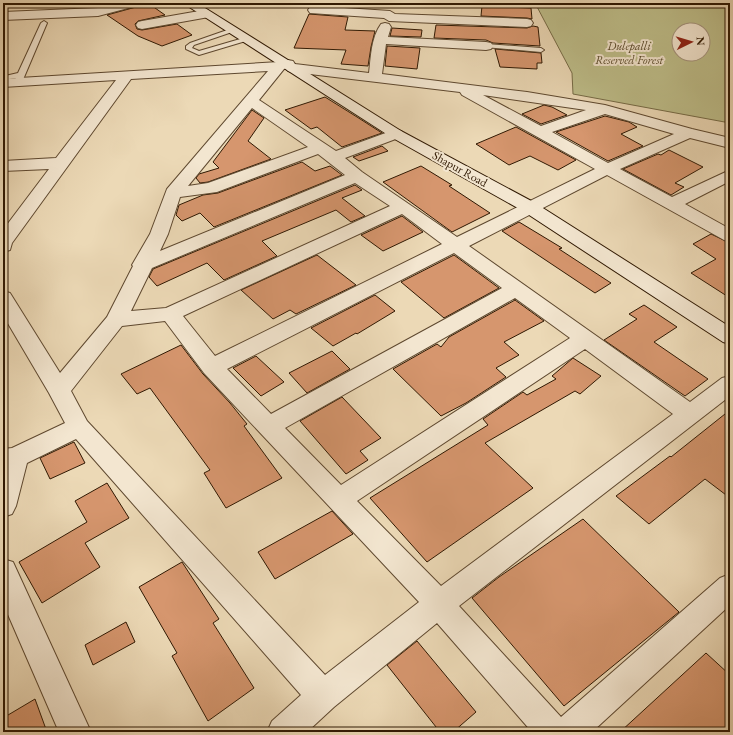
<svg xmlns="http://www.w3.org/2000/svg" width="733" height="735" font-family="'EB Garamond',serif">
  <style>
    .green { fill: #bebe8a; stroke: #766b46; fill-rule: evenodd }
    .building { fill: #d6966e; stroke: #2f1802 }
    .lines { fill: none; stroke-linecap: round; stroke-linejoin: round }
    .lane-casing { stroke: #5e482f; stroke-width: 2 }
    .street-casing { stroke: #5e482f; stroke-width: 2 }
    .secondary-casing { stroke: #2f1802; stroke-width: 2 }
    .lane { fill: #f3e6d0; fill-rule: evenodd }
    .street { fill: #f3e6d0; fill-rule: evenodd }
    .secondary { fill: #f3e6d0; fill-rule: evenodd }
    .labels { text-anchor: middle; stroke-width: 4; stroke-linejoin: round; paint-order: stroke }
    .far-park-label { font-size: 12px; font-style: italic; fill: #5a4a2b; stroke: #f3e6d0 }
    .far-street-label { font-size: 12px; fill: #2f1802; stroke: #f3e6d0 }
  </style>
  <rect width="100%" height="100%" fill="#ecd9b6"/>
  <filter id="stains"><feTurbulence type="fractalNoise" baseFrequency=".005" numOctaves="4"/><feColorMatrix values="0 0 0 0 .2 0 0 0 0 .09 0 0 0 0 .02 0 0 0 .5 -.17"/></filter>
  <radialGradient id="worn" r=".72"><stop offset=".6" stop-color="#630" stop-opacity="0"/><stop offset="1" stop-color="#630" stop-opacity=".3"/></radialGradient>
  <path class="green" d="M535,3H730V123L573,94L572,73ZM679,30H703V54H679Z"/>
  <path class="building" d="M148,3L165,15L138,21L135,24L137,29L142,30L177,24L192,35L162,46L138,36L107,15L136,7L139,4Z
    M482,6L531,8L532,19L527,18L481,16Z
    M309,14L348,17L345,30L375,31L371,47L368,66L341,64L346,50L294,48Z
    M436,25L527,28L533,26L538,27L540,46L493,43L486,40L434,38Z
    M392,28L422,30L421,37L390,36Z
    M387,46L420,48L417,69L385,66Z
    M495,49L541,53L542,63H537V69L500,67Z
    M325,97L357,117L382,133L342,147L317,127L311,129L285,110Z
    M544,105L552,107L567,115L541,124L522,114Z
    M252,110L264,118L248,141L271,159L208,182L200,183L196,178L199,174L219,168L213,162Z
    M605,116L629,122L637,127L621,134L643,146L608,161L556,132Z
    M516,127L576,160L558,170L530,156L509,165L476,144Z
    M382,146L388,151L359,161L353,157Z
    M669,150L703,167L675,183L684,187L671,195L623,169L658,154L661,155Z
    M302,162L315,171L330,166L342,175L214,227L200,213L182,221L176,215L179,205L203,195L218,193Z
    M421,166L452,185L449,186L490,213L452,232L383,182Z
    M355,185L362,190L342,198L365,216L351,222L336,210L262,241L277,256L224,280L207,263L157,286L149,277L153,269Z
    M402,216L423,232L383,251L361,235Z
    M519,222L562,248L559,249L611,283L595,293L502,231Z
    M711,234L730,243V298L691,273L716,259L693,244Z
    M317,255L356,285L296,314L290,310L273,319L241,290Z
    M454,255L499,288L444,318L401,282Z
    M375,295L395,311L357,334L356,333L333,346L311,328Z
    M515,300L544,321L504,342L519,355L496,368L506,377L466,403L441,416L393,369L437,344L441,347L449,337Z
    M644,305L677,327L654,342L708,379L685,396L604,340L637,319L629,314Z
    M181,345L203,374L230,403L247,424L244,426L282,478L226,508L204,473L210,470L150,388L137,394L121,374Z
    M332,351L350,369L307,393L289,373Z
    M256,356L284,382L261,396L233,368Z
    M573,358L601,376L580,394L575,391L485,443L533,488L427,562L370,498L488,425L483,419L523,392L527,395L556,379L552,376Z
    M342,397L381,438L360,451L368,460L346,474L300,421Z
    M730,410V498L705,479L649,524L616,496L670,456L671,457Z
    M74,442L85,463L50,479L40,458Z
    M107,483L129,518L85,543L100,567L42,603L19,562L87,522L75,501Z
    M332,511L353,534L275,579L258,552Z
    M583,519L679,612L564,706L472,598L499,577Z
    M182,562L219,619L213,623L254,688L208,721L172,656L177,653L139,587Z
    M126,622L135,642L93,665L85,645Z
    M417,641L476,712L453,732H440L387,665Z
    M706,653L730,675V732H620Z
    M35,699L47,732H3V718Z"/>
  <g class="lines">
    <defs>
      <path id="lane" d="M44,21L47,23L22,82L18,84L14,82L16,78L9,79L3,84L5,76L18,73L41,23Z
        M233,28L236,30L235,31L194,45L192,48L199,51L247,37L250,39L249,40L199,55L186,49V46L190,43Z
        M486,44L541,48L544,50L541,52L484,47V45Z"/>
      <path id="street" d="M118,3H138L136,6L98,16L3,20V12L98,8Z
        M314,6L390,11L395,14L527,19L531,20L533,23L531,26L527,27L389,21L384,18L310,13L308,10L310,7Z
        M205,10L209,11L211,14L209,17L142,29L138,28L136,25L138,22L142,21Z
        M385,23L389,24L391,27L388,37L486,42L491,43L493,46L491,49L486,50L386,44L382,74L527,92L605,105L692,129L730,138V148L690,138L620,169L672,197L730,170V181L685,204L730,229V242L724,240L607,175L469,246L690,402L722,378L730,376V396L459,606L561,717L720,578L730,574V605L592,732H532L437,623L334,707L307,732H267L272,721L301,695L76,439L27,463L16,506L12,514L3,517V449L12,448L65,423L49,393L3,315V291L10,293L60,373L107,317L133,266L132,265L150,234L167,189L268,71L131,79L12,243L10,250L3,252V230L49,169L3,171V161L56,158L116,80L3,87V79L279,62L288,60L293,61L295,64L369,73C371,57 371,38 381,24ZM286,68L288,71L293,72L460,92L462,95L595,169L457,237L362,172L345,158L401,137L404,134L401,131L396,129L391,131L336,151L259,100L284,69ZM483,95L586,110L541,126ZM252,108L308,147L208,183L188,186ZM605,114L674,134L608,163L552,132ZM318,154L345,175L160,251L168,234L180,197L217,192ZM355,183L390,206L166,308L131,311L152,268ZM402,214L442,244L215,356L183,316ZM454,253L502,288L271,414L227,369ZM515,298L570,338L341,485L285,428ZM165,321L204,373L419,602L325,675L87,421L71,391L122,326ZM585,349L673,414L441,586L357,501Z
        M3,559L13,562L91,732H59L3,603Z"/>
      <path id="secondary" d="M183,3H197L401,131L535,203L730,327V344L723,342L523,211L391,137Z"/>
    </defs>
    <use href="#lane" class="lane-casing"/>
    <use href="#street" class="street-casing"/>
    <use href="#secondary" class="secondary-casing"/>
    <use href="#lane" class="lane"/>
    <use href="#street" class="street"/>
    <use href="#secondary" class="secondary"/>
  </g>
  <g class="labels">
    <g class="far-park-label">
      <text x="629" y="50">Dulepalli<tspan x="629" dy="14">Reserved Forest</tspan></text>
    </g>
    <g class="far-street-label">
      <text transform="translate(460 169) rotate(29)" y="4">Shapur Road</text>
    </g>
  </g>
  <rect width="733" height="735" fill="none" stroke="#ecd9b6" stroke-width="16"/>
  <rect x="4" y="4" width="725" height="727" fill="none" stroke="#2f1802" stroke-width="2"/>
  <rect x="8" y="8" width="717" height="719" fill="none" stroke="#2f1802"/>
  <g transform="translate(691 42) rotate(85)"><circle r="19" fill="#f3e6d0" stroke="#a5947e"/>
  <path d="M0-3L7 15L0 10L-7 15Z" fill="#8f2418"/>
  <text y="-6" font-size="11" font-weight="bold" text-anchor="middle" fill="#2f1802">N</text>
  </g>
  <rect width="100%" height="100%" filter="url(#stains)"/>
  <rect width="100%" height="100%" fill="url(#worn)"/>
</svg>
